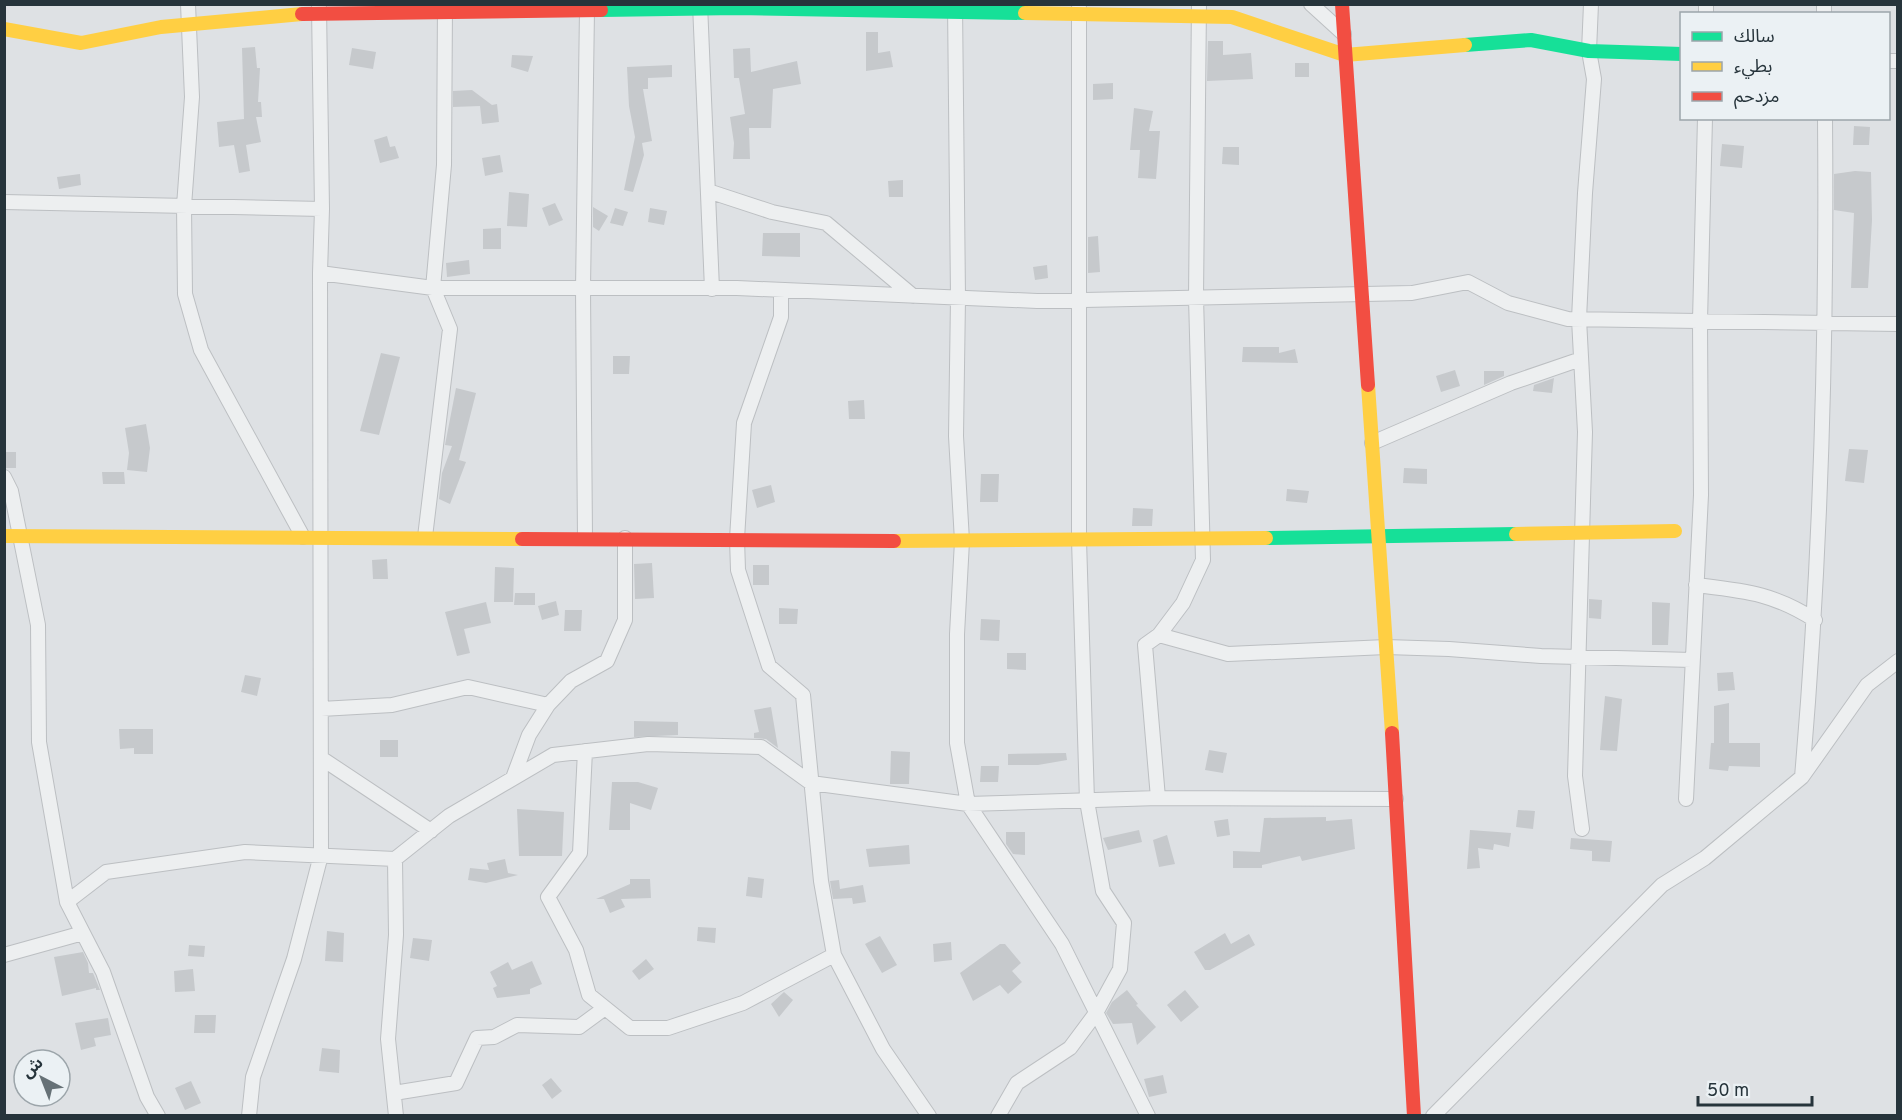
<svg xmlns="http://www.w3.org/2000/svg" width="1902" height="1120" font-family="Overpass,'Noto Sans Arabic',sans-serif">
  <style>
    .building { fill: #c6c9cc }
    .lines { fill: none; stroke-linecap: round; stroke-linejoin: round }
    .street-casing { stroke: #bcbfc2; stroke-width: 16 }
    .street { stroke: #edeff0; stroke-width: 14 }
    .fast { stroke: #16e098; stroke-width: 14 }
    .slow { stroke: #ffcf43; stroke-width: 14 }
    .jam { stroke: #f24e42; stroke-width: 14 }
  </style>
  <rect width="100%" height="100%" fill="#dee1e4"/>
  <path class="building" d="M866,32H878V53L890,51L893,67L866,71Z
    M1208,41H1223V55L1251,53L1253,79L1207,81Z
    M255,47L257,68H260L258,102H261L262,117H256L261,142L246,145L250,171L239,173L234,145L219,147L217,122L244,119L242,48Z
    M352,48L376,52L373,69L349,65Z
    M750,48L751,72L797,61L801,84L773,89L771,128H749L750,159H733L734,143L730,117L745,114L739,78H734L733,49Z
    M512,55L533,56L528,72L511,67Z
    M1295,63H1309V77H1295Z
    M672,65V77L648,78V89H643L652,141L642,143L644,155L633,192L624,190L635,137L629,106L627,67Z
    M1113,83V99L1093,100V84Z
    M472,90L492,105L497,104L499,122L482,124L480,106L453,107V91Z
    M1134,108L1153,111L1149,131H1160L1156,179L1138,178L1140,150H1130Z
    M1854,126L1870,127L1869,145H1853Z
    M387,136L390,147L395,146L399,158L380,163L374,140Z
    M1722,144L1744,146L1742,168L1720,166Z
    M1223,147H1239V165L1222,164Z
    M500,155L503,172L485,176L482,158Z
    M1855,171L1871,172L1872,220L1868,288H1851L1854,213L1834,210V174Z
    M80,174L81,185L59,189L57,177Z
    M903,180V197H889L888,181Z
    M509,192L529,194L527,227L507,226Z
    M555,203L563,220L549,226L542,208Z
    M593,207L608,216L599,231L593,227Z
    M615,208L628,212L623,226L610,223Z
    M650,208L667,211L664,225L648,222Z
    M501,228V249H483V229Z
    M763,233H800V257L762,256Z
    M1098,236L1100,272L1088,273V237Z
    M469,260L470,274L447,277L446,263Z
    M1047,265L1048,278L1035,280L1033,267Z
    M1243,347H1279V353L1295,349L1298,363L1242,362Z
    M381,353L400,357L379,435L360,431Z
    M613,356H630L629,374H613Z
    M1455,370L1460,386L1441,392L1436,376Z
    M1484,371H1504V376L1484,385Z
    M1554,378L1552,393L1533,391L1534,385Z
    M456,388L476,393L459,460L466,462L450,504L439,499L442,473L452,446L445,445Z
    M864,400L865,419H849L848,401Z
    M146,424L150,448L147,472L127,470L129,453L125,428Z
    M1849,449L1868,450L1864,483L1845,481Z
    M4,452H16V468H4Z
    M1404,468L1427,469V484L1403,483Z
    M102,472H124L125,484H103Z
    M981,474H999L998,502H980Z
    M771,485L775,502L757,508L752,490Z
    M1287,489L1309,491L1307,503L1286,501Z
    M1133,508L1153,509L1152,526H1132Z
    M387,559L388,579H373L372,560Z
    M652,563L654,598L635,599L634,564Z
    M753,565H769V585H753Z
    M495,567L514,568L513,602H494Z
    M515,593H535V605H514Z
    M1589,599L1602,600L1601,619L1589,618Z
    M556,601L559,615L542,620L538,606Z
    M486,602L491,623L464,629L470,653L457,656L445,612Z
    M1652,602L1670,603L1668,645H1652Z
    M779,608L798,609L797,624H779Z
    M565,610H582L581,631H564Z
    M981,619L1000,620L999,641L980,640Z
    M1007,653H1026V670L1007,669Z
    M1733,672L1735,690L1718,691L1717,673Z
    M245,675L261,678L257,696L241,692Z
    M1605,696L1622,699L1617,751L1600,750Z
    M1729,703V743H1760V767L1729,766L1728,771L1709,769L1711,743H1714V706Z
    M771,707L778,748L766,739L754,738V733L759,732L754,710Z
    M634,721L678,722V735L634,737Z
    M119,729H153V754H134V748L120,749Z
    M380,740H398V757H380Z
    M1209,750L1227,753L1223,773L1205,770Z
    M891,751L910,752L909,784H890Z
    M1066,753L1067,760L1038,765H1008V754Z
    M981,766H999L998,782H980Z
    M612,782H638L658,788L651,810L630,803V830H609Z
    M517,809L564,812L562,856H519Z
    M1518,810L1535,811L1533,829L1516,827Z
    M1326,817V821L1352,819L1355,849L1302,861L1300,856L1262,865V868H1233V851L1260,852L1264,818Z
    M1228,819L1230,835L1217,837L1214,821Z
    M1139,830L1142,842L1108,850L1103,838Z
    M1470,830L1511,833L1509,847L1494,844L1493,850L1478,848L1480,868L1467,869Z
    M1006,832H1025V855L1013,854L1006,844Z
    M1167,835L1175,864L1159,867L1153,840Z
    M1571,838L1612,841L1610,862L1592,861V851L1570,849Z
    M909,845L910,864L869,867L866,849Z
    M505,859L508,873L518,875L486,883L468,880L470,868L489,870L487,863Z
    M748,877L764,879L762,898L746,896Z
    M630,879H650L651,898L621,899L625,907L610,913L604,899H596L630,884Z
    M839,880L840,889L863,885L866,902L853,904L852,898L833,899L830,881Z
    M698,927L716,928L715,943L697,941Z
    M327,931L344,933L343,962L325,961Z
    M1225,933L1231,944L1249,934L1255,945L1210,970H1205L1194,952Z
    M880,936L897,965L882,973L865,944Z
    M413,938L432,940L429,961L410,958Z
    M951,942L952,960L934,962L933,944Z
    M1000,944H1005L1021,963L1012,971L1022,982L1008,994L1000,985L973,1001L960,973Z
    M189,945L205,946L204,957L188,956Z
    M83,952L88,963L89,973H93L100,990H96V988L62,996L54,957Z
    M646,959L654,969L639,980L632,971Z
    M532,961L542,984L530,989V994L497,998L493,988L497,986L490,972L508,962L512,970Z
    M193,969L195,991L175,992L174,971Z
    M1127,990L1138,1004L1136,1005L1156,1027L1137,1045L1132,1023L1113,1024L1106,1013L1112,1002Z
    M1185,990L1199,1007L1181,1022L1167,1005Z
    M784,992L793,1000L779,1017L771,1004Z
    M195,1015H216L215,1033H194Z
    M108,1018L111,1035L94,1038L96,1046L81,1050L75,1023Z
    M322,1048L340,1050L339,1073L319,1071Z
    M1163,1075L1167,1093L1149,1097L1144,1079Z
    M551,1078L562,1091L552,1099L542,1085Z
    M191,1081L201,1103L185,1110L175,1088Z"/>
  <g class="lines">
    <defs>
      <path id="street" d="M188,4L192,97L184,206L185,294L201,350L303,537
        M700,4L712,289
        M955,4L958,298L956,436L962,541L957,634V743L968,804L1062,944L1148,1116
        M1311,4L1344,34
        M1706,4V14
        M1824,4V14
        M1888,61H1898
        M708,191L772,212L826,223L913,296
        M4,202L322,209
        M320,273L433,288H737L1037,301L1412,293L1468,282L1508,303L1568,319L1898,324
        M781,290V317L744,423L737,539L738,570L769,666L803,695L821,881L834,955L883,1049L929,1116
        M1372,443L1511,383L1581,359
        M4,477L11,491L38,625L39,742L67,902L103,972L147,1097L158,1116
        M425,537L450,329L433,288L444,165L445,4
        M585,538L583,289L587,10
        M1696,585C1745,591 1773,593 1815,620
        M1159,635L1228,654L1386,647L1449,649L1541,656L1692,660
        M321,709L392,705L468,687L548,705
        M585,751L580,853L548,897L576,950L589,995L630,1028H668L743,1003L834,955
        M321,758L431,831
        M1802,777C1821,558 1827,339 1825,118
        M513,778L529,735L548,705L571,681L607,661L625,620V538
        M1158,798L1145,645L1159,635L1183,603L1203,560L1196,297L1199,4
        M1686,799L1701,495L1700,321L1705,118
        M1582,829L1575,776L1585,432L1579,319L1585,193L1594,79L1589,51L1591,4
        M395,859L396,935L388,1039L396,1116
        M67,902L106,872L245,852L395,859L449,816L553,755L648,744L761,747L811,783L968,804L1158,798L1396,799
        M4,955L83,933
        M394,1093L456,1083L477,1038L494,1037L517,1025L579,1027L605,1008
        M249,1116L253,1077L294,959L321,855L320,273L322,209L319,7
        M998,1116L1017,1083L1070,1048L1096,1013L1120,969L1124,923L1103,891L1087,801L1079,540V7
        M1433,1116L1662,885L1705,858L1802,777L1867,685L1898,661"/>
    </defs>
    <use href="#street" class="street-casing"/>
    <use href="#street" class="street"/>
    <path class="fast" d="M601,10L738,8L1025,13
      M1465,45L1531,40L1589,51L1682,54
      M1266,538L1516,534"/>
    <path class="slow" d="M1025,13L1232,17L1345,55L1465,45
      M4,29L81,43L161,27L302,14
      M1368,385L1392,733
      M1516,534L1675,531
      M4,536L522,539
      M894,541L1266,538"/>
    <path class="jam" d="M1342,4L1368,385
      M302,14L601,10
      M522,539L894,541
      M1392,733L1414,1116"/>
  </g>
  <rect width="1902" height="1120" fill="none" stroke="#26343b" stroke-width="12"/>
  <rect x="1680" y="12" width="210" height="108" fill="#ebf1f4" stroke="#9ca5aa" stroke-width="1.5"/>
  <rect x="1692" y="32" width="30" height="9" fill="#16e098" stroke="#9ca5aa" stroke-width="1.5"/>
  <text x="1734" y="42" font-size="18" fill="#26343b">سالك</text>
  <rect x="1692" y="62" width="30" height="9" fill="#ffcf43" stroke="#9ca5aa" stroke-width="1.5"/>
  <text x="1734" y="72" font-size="18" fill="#26343b">بطيء</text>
  <rect x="1692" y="92" width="30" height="9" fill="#f24e42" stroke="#9ca5aa" stroke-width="1.5"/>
  <text x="1734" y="102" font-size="18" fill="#26343b">مزدحم</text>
  <g transform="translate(42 1078) rotate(318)"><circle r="28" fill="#ebf1f4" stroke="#9ca5aa" stroke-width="1.5"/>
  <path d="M0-4.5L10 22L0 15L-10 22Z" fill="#667176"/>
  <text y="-9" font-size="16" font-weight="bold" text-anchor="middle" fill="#26343b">ش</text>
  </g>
  <path d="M1698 1096v9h114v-9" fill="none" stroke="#26343b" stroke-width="3"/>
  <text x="1707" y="1096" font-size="18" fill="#26343b" stroke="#ebf1f4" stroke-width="4.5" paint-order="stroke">50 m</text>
</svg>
